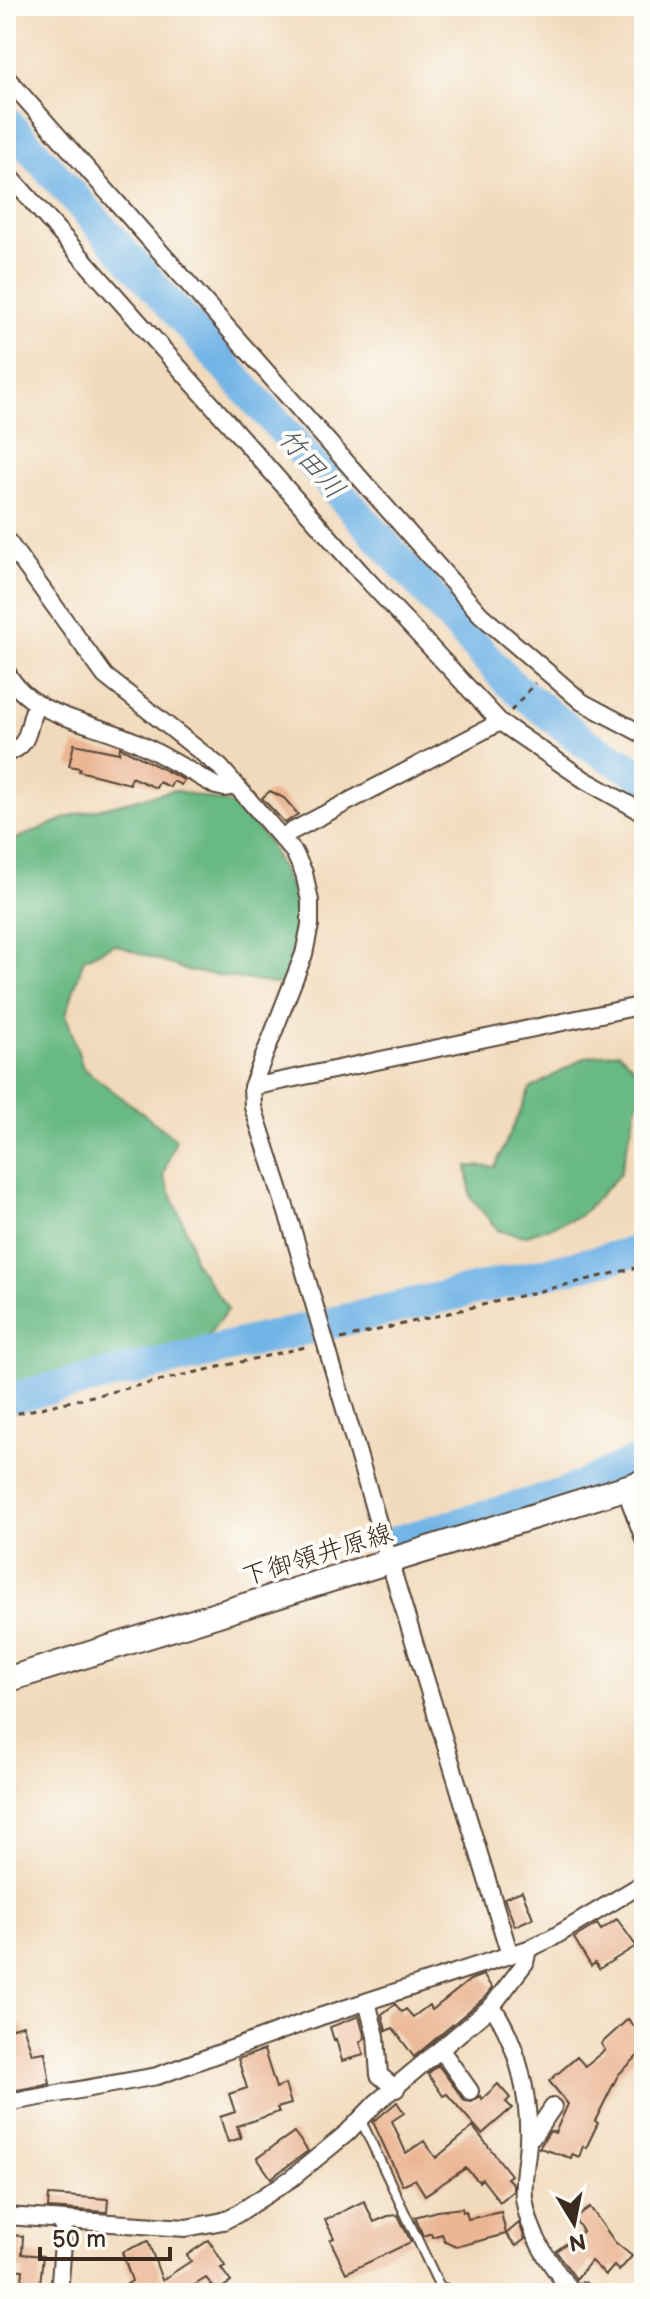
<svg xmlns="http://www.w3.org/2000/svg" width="650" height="2299" font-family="'Balsamiq Sans','Klee One',sans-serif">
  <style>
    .forest { fill: #69b984; stroke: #527251; stroke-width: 2 }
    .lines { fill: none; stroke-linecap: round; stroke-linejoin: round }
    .river { stroke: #71b4e6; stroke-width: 32 }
    .building { fill: #ebb694 }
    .service-casing { stroke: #564436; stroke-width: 12 }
    .minor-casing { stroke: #564436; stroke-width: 20 }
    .secondary-casing { stroke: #564436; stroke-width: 28 }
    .path { stroke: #564436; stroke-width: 3; stroke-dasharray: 6 6; stroke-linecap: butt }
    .service { stroke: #fff; stroke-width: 8 }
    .minor { stroke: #fff; stroke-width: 16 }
    .secondary { stroke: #fff; stroke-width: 24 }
    .labels { text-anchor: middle; stroke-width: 8; stroke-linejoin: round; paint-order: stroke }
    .street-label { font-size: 26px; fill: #3b2a1e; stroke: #fdfcf7 }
    .water-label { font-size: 28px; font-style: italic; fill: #4e5a64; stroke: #fdfcf7 }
  </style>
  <rect width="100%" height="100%" fill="#fdfcf7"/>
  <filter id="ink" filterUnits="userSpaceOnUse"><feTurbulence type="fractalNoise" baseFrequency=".0125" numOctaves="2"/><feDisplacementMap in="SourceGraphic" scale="16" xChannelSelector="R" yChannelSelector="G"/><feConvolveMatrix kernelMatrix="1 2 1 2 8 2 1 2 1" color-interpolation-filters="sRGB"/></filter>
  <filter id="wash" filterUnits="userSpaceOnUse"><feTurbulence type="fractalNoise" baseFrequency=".006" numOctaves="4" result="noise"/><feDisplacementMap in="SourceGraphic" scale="32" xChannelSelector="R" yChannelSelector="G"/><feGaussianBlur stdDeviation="1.8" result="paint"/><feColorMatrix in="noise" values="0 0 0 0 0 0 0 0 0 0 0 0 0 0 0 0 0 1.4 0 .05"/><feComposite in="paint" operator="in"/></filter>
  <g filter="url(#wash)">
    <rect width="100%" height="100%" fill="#f1dabb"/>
    <path class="forest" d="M174,790L239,806L269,843L296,899L295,950L283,985L188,971L114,944L84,959L66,1014L83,1068L176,1139L163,1175L189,1237L194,1261L228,1309L203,1342L6,1388V843L74,815Z
      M619,1052L644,1078L620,1174L580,1216L525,1236L499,1231L471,1198L467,1166L495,1167L530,1089L586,1057Z"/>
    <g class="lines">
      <path class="river" d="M6,121L509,683L587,744L644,776
        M6,1399L644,1250
        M398,1541L564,1494L644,1458"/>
    </g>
    <g id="blocks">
      <path class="building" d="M74,744L119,753L120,747L184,780L181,785L173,781L170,787L159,782L156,788L131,777L130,784L79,771L80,768L69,766Z
        M270,791L284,798L298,814L285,823L262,798Z
        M522,1891L533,1918L515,1926L504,1898Z
        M617,1919L636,1946L599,1969L595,1963L591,1966L574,1938L597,1924L601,1930Z
        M483,1975L492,1988L484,1998L414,2057L393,2028L386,2031L382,2014L395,2004L402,2012L406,2009L413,2017L429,2005L432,2010L470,1980Z
        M359,2016L365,2038L360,2042L364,2055L342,2061L336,2039L334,2040L330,2027Z
        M628,2019L644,2037V2050L618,2075L595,2121L598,2123L586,2148L583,2146L579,2157L572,2154L571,2158L539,2148L550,2131L555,2133L568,2104L549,2081L577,2057L585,2066L605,2050L601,2044Z
        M23,2025L32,2054L45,2052L50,2084L6,2092V2030Z
        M264,2050L276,2088L285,2084L291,2104L277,2108L279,2112L237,2126L241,2138L228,2142L220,2117L235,2112L229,2094L247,2088L238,2059Z
        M438,2065L465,2101L472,2102L480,2096L482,2099L498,2084L510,2098L506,2102L512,2108L482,2134L447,2094L443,2096L428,2074Z
        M397,2102L404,2113L392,2121L406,2153L424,2141L436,2158L473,2127L511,2175L507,2178L513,2184V2191L500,2202L482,2179L479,2182L466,2168L425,2195L415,2179L402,2185L373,2122Z
        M294,2132L308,2151L271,2178L257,2158Z
        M49,2195L108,2199L107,2212L48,2208Z
        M364,2201L374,2222L388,2216L398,2215L411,2242L346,2273L330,2240L334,2238L325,2220Z
        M590,2207L615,2242L632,2256L619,2271L614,2266L606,2275L591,2261L576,2279L556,2251L583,2231L574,2218Z
        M462,2208L463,2212L466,2211L468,2219L501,2212L506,2234L519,2223L525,2239L516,2246L506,2234L456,2247L445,2242L442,2234L432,2237L431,2233L423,2236L415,2217L437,2211Z
        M6,2235L23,2236L22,2254L43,2256L39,2293H21L23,2270L6,2269Z
        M209,2240L225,2266L221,2268L231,2282L217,2291L206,2278L182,2293H131L127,2284L132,2281L122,2252L148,2241L162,2280L191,2261L187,2255Z"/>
    </g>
  </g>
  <g filter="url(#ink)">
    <use href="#blocks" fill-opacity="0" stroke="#564436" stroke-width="2"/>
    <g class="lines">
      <defs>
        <path id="service" d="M359,2121L364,2127L440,2287L445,2293
          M570,2292L583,2287L592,2293"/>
        <path id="minor" d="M6,77L481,615L582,702L644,735
          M6,172L362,574L500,722L585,780L644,813
          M6,539L105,676L220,767L294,852L304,873L310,901V925L304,954L252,1087L253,1107L291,1225L389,1560L510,1955
          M6,671C31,718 89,720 134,741C162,754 189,771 216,786L225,788L236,786
          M6,753C32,746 26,727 36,705
          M281,837L500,722
          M252,1087L644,1005
          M625,1488L644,1539
          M367,2002L376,2036L379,2075L396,2089
          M492,2006C518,2044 530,2097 528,2142C527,2160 522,2180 524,2198C529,2235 549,2262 571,2291
          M441,2050L470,2091
          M6,2103L157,2076L319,2017L528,1949L552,1938L644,1883
          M528,2139L534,2135L553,2107
          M6,2216L186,2228L223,2221L237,2214L292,2178L347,2133L376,2103L492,2006L525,1963L528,1949
          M444,2292L445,2293
          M59,2293L64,2231L60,2221"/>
        <path id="secondary" d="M6,1680L644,1482"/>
      </defs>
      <use href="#service" class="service-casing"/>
      <use href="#minor" class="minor-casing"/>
      <use href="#secondary" class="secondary-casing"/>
      <path class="path" d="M638,6L644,28
        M511,711L535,683
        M341,1339L644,1266
        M6,1416L310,1346"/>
      <use href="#service" class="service"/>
      <use href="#minor" class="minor"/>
      <use href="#secondary" class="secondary"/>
    </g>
  </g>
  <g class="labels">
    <g class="street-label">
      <text transform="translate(317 1554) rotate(-17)" y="9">下御領井原線</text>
    </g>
    <g class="water-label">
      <text transform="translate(312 463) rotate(48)" y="10">竹田川</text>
    </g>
  </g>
  <rect width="650" height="2299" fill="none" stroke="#fdfcf7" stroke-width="32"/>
  <g transform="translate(574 2223) rotate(170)" stroke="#fdfcf7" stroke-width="6" paint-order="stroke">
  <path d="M0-6L14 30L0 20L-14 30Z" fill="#3b2a1e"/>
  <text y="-12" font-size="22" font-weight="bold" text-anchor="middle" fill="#3b2a1e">N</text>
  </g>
  <path d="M40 2247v12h130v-12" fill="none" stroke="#3b2a1e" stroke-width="4"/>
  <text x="52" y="2247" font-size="24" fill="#3b2a1e" stroke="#fdfcf7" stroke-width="6" paint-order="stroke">50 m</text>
</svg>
